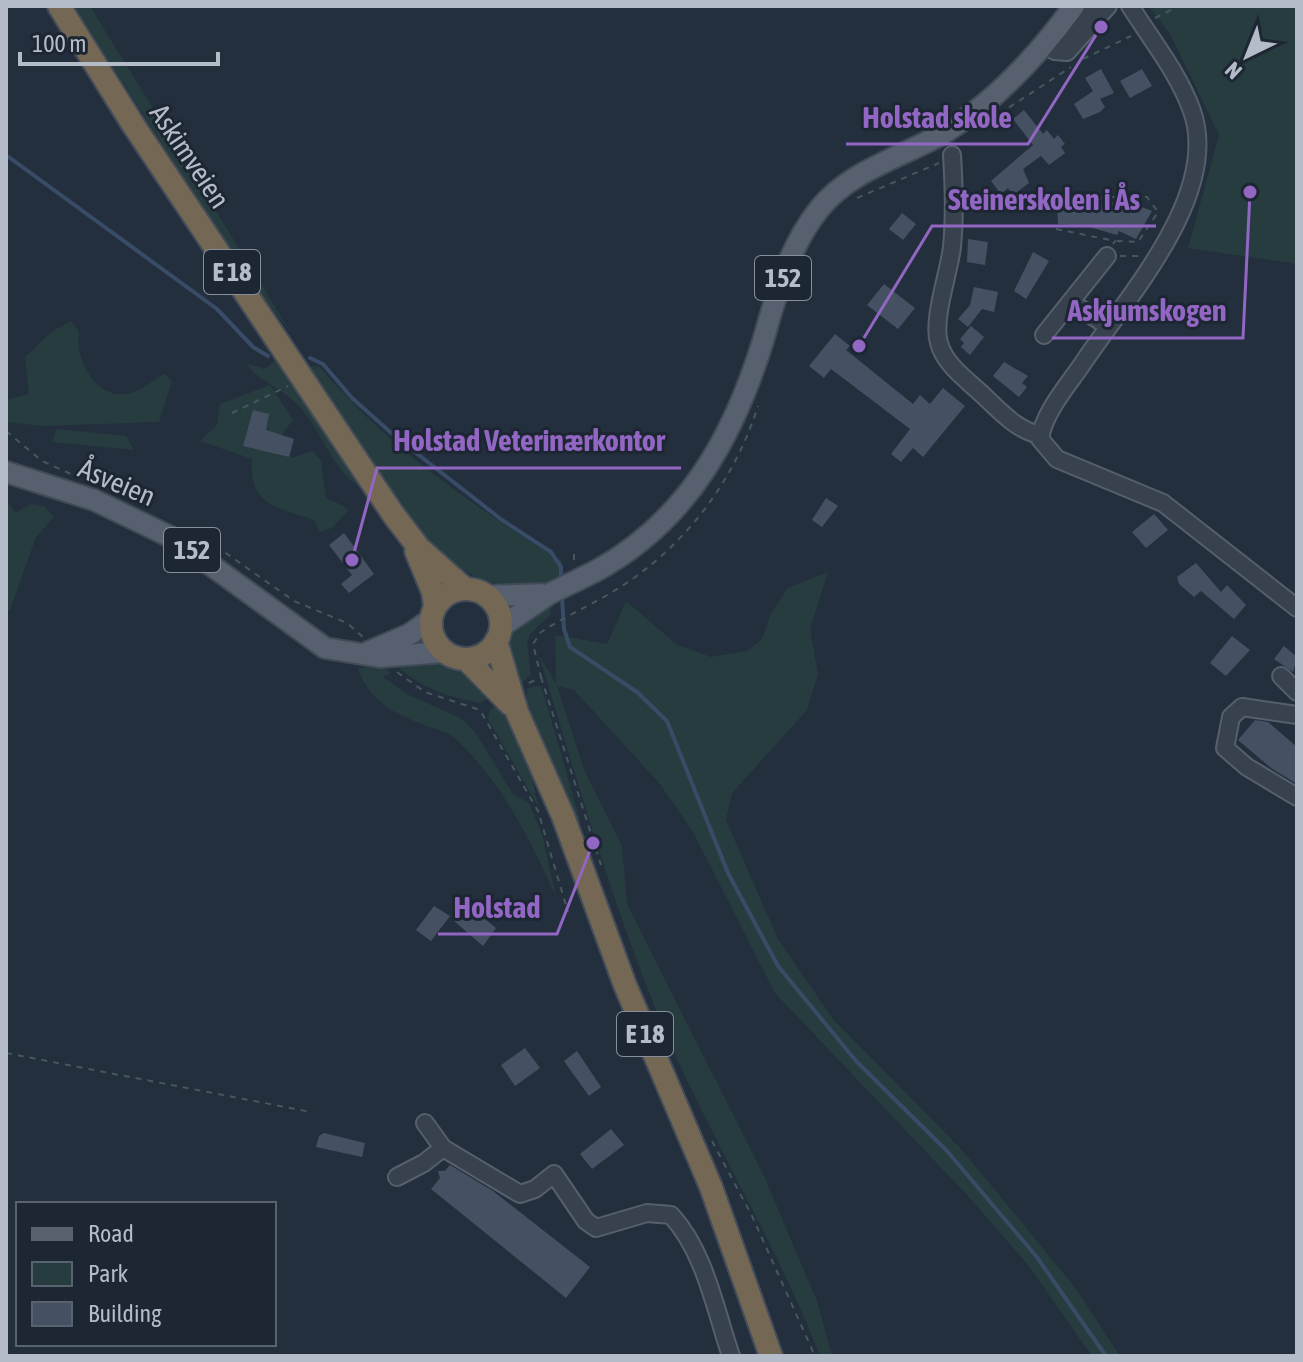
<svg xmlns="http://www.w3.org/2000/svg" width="1303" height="1362" font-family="'Asap Condensed',sans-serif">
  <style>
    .green { fill: #263c3f }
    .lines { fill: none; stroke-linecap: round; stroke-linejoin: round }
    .stream { stroke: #394c67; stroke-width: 4 }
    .building { fill: #455162 }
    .minor-casing { stroke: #565f6c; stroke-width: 20 }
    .major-casing { stroke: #414a57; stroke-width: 24 }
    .highway-casing { stroke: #434c59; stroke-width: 26 }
    .path { stroke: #44595c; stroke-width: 2; stroke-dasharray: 6 6; stroke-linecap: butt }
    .minor { stroke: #38414e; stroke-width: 16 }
    .major { stroke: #56606e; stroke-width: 20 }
    .highway { stroke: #746855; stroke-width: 22 }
    .major-bridge-casing { stroke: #414a57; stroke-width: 24; stroke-linecap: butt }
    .major-bridge { stroke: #56606e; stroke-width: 20 }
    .labels { text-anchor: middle; stroke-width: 6; stroke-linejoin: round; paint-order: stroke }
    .shield { fill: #1d2633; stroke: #878f9c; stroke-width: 2 }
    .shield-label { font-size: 26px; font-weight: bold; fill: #b4bcc9 }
    .street-label { font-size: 28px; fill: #b4bcc9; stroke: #1d2633 }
    .leader { fill: none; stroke: #9266c3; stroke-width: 3 }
    .callout-dot { fill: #9266c3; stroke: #1d2633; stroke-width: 3 }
    .callout-label { font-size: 30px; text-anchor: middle; font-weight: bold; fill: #9266c3; stroke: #1d2633; stroke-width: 6; stroke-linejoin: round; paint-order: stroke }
  </style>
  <rect width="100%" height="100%" fill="#242f3e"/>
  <path class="green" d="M74,6H90L291,333L245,274Z
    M1149,6H1297V264L1188,248L1219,135L1170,34Z
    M71,321L79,332C74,360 97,402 131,393C142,390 154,380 164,374L172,381L159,422L42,426L6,422V400L29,394L25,357L51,332Z
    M277,359L365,490C331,473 322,427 295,402C280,388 257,380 246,363L265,369Z
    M319,366C386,446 474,507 562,561L559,577C508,599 461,577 425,540L304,367Z
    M270,385L293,420L280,437L276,454L293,458L312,451L321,461L326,498L344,506L348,511L332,528L319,532L314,520C277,507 248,506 252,459L200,441L217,425L220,404Z
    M57,429L126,436L134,450L52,442Z
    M6,499L15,513L31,504L44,506L54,517L36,537L10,610L6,612Z
    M828,572L810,629L818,674L807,710L732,793L726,820L778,939L833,1019L963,1151L1077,1290L1120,1356H1092L1028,1265L969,1197L775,993L693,832L660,784L574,690L557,686L585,772L622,846L627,904L764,1176L817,1301L832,1356H820C777,1245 713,1143 666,1034C614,911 578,783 539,655L556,684L555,635L607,644L626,601L676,644L711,657L747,651L762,639L771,613L788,588Z
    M550,605L551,614L530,634L527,645L531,674L523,681L525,705C506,648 490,638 550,605Z
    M424,659L457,668L491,697L480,703C447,697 417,687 393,662Z
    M383,667L391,673L383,677L409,695L460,718L475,732L513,794L529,803L542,834L556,897C530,840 501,779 453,737C446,731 438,730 430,727C397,715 370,704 358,668Z
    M534,686H540L543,692L581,823L566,800L552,759L527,710V689Z
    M498,704L529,762L538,806L488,719L490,710Z"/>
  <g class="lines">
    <path class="stream" d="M6,155L217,309L253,347L268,356
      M310,358L323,364L352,398L397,438L502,520L551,552L561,567V580
      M562,597L564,629L570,647L637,692L667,721L728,873L778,966L856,1061L947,1151L1036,1256L1106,1356"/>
  </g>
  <path class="building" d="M1101,69L1114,93L1100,99L1105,107L1100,112L1083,119L1074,104L1093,91L1085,78Z
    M1142,69L1152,86L1130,98L1120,81Z
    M1024,110L1043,134L1047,130L1054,139L1058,135L1065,144L1061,147L1065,153L1049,165L1041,156L1023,169L1029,183L1013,195L1008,188L1001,194L991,181L1033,145L1013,119Z
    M1086,195L1102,197L1101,202H1128L1152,211L1136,239L1119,231L1117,235L1086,226L1058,224L1057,203H1079V196Z
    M902,213L916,224L903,240L889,229Z
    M968,239L988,242L985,265L967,262Z
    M1033,252L1049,261L1026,299L1014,291Z
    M884,284L915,308L898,329L867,305Z
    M974,287L998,292L994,312L982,309L968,327L958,319L970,305Z
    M971,326L984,337L970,355L961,347L964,343L960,339Z
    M835,334L850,346L846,350L913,404L920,395L930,404L943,388L965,406L923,457L913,448L901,462L891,454L910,429L831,369L824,378L809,366Z
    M1004,362L1028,376L1022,383L1027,387L1019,397L993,376Z
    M253,410L269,414L266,430L294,439L289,457L243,446Z
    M826,498L838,506L822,527L812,520Z
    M1154,514L1168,530L1146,548L1132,532Z
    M344,533L374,574L349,593L341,584L352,575L329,545Z
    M1196,563L1221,592L1227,585L1246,605L1234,619L1201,591L1194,597L1179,584L1177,577Z
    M1232,636L1250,650L1226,676L1210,663Z
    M1284,646L1297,657L1293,672L1274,659Z
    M1255,720L1268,722L1297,747V784L1271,768L1238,740Z
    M434,906L450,916L431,941L416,930Z
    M470,907L496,928L483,946L454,921Z
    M525,1048L540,1068L515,1086L501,1065Z
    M577,1051L601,1087L589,1096L564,1061Z
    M611,1129L624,1145L592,1169L580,1154Z
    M324,1133L365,1143L362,1157L316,1147L319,1136Z
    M450,1165L493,1191L590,1267L566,1298L431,1189L440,1178L438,1171H445Z"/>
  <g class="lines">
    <defs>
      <path id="minor" d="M1130,6C1151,39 1179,74 1192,111C1221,193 1129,295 1085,360C1070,383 1044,411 1040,439L1057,459L1163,503L1297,608
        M1043,44L1055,51L1067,52L1108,6
        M1055,51L1091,6
        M952,155C954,186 955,216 952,247C949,273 932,319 939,343C945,366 970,382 986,398C1002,413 1018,431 1041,435
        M1070,302L1108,326
        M1044,335L1107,256
        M1281,676L1297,692
        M1297,715L1242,707L1231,717L1225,748L1247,767L1297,797
        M425,1123L443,1148L520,1194L535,1189L554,1174L586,1221L596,1228L647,1213L671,1215C705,1252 715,1309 731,1356
        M397,1177L424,1163L443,1148"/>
      <path id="major" d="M6,472L94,500L175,539L325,648L380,657L444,652
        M596,571C687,521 733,438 763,341C776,295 789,246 820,208C851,170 902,157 944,133C995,102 1039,54 1074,6
        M486,596L549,594
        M501,627L549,594
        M368,652L410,634L431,619"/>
      <path id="highway" d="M59,6L134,126L393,514L419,548L465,589
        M416,551L433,592L435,607
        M431 624a35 35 0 1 1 70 0a35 35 0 1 1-70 0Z
        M496,641L517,712L563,816L625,985L711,1187L771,1356
        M466,659L510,704"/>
    </defs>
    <use href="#minor" class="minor-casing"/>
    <use href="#major" class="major-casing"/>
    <use href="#highway" class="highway-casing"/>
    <path class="path" d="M1155,18L1179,6
      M1083,59L1131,36
      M999,114L1071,67
      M1109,197H1147L1158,212L1138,242L1116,241
      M857,198L939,163
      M1056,229L1115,241L1113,244
      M1120,256H1138
      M232,413L288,386
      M6,431L42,461L71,474
      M129,497L145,505
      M196,532L294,601L347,623L363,637
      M574,554V564
      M397,672L425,692L480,710L538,811L568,912
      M541,677L601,865
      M529,683L541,677L533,644L541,632C567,615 596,603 622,586C687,544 735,479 758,406
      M6,1053L311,1112
      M712,1141L752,1216L815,1356"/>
    <use href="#minor" class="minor"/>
    <use href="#major" class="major"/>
    <use href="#highway" class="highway"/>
    <defs>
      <path id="major-bridge" d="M549,594L596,571"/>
    </defs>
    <use href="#major-bridge" class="major-bridge-casing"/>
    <use href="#major-bridge" class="major-bridge"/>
  </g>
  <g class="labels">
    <g class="shield">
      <rect x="204" y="250" width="56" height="44" rx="6"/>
      <rect x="755" y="256" width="56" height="44" rx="6"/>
      <rect x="164" y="528" width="56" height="44" rx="6"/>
      <rect x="617" y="1012" width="56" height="44" rx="6"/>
    </g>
    <g class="shield-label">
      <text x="232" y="281">E 18</text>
      <text x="783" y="287">152</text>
      <text x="192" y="559">152</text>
      <text x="645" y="1043">E 18</text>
    </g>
    <g class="street-label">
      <text transform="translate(190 156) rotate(56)" y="10">Askimveien</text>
      <text transform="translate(117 482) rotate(23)" y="10">Åsveien</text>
    </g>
  </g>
  <path class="leader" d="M1101 27L1028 144H846M859 346L932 226H1156M1250 192L1243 338H1052M352 560L377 468H681M593 843L557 934H438"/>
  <g class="callout-dot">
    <circle cx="1101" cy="27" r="8"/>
    <circle cx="859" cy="346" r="8"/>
    <circle cx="1250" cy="192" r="8"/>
    <circle cx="352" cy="560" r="8"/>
    <circle cx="593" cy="843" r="8"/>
  </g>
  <g class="callout-label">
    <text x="937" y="128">Holstad skole</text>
    <text x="1044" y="210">Steinerskolen i Ås</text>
    <text x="1147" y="321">Askjumskogen</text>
    <text x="529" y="451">Holstad Veterinærkontor</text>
    <text x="497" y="918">Holstad</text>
  </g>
  <rect width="1303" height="1362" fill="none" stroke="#b4bcc9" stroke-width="16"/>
  <rect x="16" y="1202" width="260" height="144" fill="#1d2633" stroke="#59626f" stroke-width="2"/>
  <rect x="32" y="1228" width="40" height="12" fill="#56606e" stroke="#59626f" stroke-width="2"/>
  <text x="88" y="1242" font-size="24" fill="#b4bcc9">Road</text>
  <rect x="32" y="1262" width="40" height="24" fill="#263c3f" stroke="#59626f" stroke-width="2"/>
  <text x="88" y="1282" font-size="24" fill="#b4bcc9">Park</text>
  <rect x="32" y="1302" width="40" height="24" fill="#455162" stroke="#59626f" stroke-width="2"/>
  <text x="88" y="1322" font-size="24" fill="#b4bcc9">Building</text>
  <g transform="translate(1247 56) rotate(223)" stroke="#1d2633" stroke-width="6" paint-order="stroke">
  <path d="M0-6L14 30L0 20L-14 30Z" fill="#b4bcc9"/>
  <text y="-12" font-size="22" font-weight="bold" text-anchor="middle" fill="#b4bcc9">N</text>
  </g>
  <path d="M20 52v12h198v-12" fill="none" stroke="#b4bcc9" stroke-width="4"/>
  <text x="32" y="52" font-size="24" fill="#b4bcc9" stroke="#1d2633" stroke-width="6" paint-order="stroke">100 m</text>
</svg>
